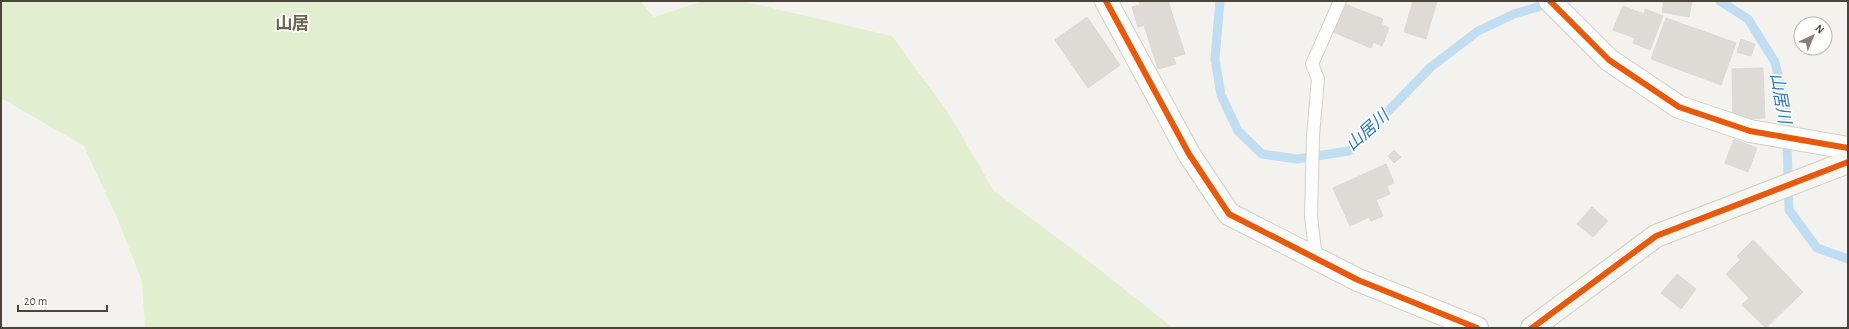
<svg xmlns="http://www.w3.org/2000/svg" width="1849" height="329" font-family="'Alegreya Sans','Noto Sans JP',sans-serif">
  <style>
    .green { fill: #e1eecf }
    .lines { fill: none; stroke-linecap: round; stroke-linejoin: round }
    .stream { stroke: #c0ddf1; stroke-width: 9 }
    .building { fill: #dedbd6; stroke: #dcd9d4 }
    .lane-casing { stroke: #d2d0cb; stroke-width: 14 }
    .street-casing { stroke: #d2d0cb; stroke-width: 24 }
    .secondary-casing { stroke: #d3cfc5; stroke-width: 24 }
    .lane { stroke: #fdfdfc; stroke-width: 12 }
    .street { stroke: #fdfdfc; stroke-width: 22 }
    .secondary { stroke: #f7f6f1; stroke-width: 22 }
    .cycleway-casing { stroke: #fff; stroke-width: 8 }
    .cycleway { stroke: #e8590c; stroke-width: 6 }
    .labels { text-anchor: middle; stroke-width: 3.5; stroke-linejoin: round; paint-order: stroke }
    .neighbourhood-label { font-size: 17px; font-weight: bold; fill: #6e6250; stroke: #fff }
    .water-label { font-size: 17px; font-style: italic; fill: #2e7ab2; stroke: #fff }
  </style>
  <rect width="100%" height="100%" fill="#f4f2ee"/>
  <path class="green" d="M1,1H640L654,17L703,1H741L892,36L949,114L994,191L1095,266L1173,328H145L142,281L118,220L84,146L1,98Z"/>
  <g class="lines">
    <path class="stream" d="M1220,1L1215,59L1221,95L1238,131L1262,154L1297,159L1349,151L1431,67L1478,31L1514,14L1551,3
      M1720,1L1748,19L1775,62L1786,110L1789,210L1817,248L1848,259"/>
  </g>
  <path class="building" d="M1139,1H1168L1185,54L1173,57L1176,64L1158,69L1144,25L1138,27L1132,7L1140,5Z
    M1413,1H1437L1426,39L1404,32Z
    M1664,1H1692L1689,17L1662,12Z
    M1345,4L1383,19L1381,24L1389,28L1382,46L1373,42L1371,48L1333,32Z
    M1623,6L1644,14L1645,9L1663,16L1650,50L1633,43L1635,38L1613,30Z
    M1087,17L1120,65L1088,88L1055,40Z
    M1666,18L1736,43L1721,85L1651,59Z
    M1741,39L1755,44L1751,56L1737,52Z
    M1763,68L1765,118L1733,119L1732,69Z
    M1734,139L1757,148L1748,172L1725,163Z
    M1394,150L1401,157L1394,163L1388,156Z
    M1386,164L1394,183L1387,186L1390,194L1376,200L1383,216L1371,221L1369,217L1350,226L1333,188Z
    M1592,207L1608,221L1593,237L1577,224Z
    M1753,240L1803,292L1766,328L1742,305L1749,298L1726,274L1740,260L1737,256Z
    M1677,274L1696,289L1681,309L1661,293Z"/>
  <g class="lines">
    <defs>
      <path id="lane" d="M1316,259L1311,216L1313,136L1318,79L1312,64L1340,1"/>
      <path id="street" d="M1106,1L1189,154L1229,214L1358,280L1477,328
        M1550,1L1609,60L1679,107L1750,131L1848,148"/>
      <path id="secondary" d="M1532,328L1656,236L1848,162"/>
    </defs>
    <use href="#lane" class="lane-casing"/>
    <use href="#street" class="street-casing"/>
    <use href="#secondary" class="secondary-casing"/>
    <use href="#lane" class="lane"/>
    <use href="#street" class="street"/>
    <use href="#secondary" class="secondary"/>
    <defs>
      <path id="cycleway" d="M1106,1L1189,154L1229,214L1358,280L1477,328
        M1550,1L1609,60L1679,107L1750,131L1848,148
        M1532,328L1656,236L1848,162"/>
    </defs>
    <use href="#cycleway" class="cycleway-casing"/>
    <use href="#cycleway" class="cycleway"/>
  </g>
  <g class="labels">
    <g class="neighbourhood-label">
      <text x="292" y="29">山居</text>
    </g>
    <g class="water-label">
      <text transform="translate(1781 98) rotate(80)" y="6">山居川</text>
      <text transform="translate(1367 130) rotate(-42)" y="6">山居川</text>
    </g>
  </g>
  <rect width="1849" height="329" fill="none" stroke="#4b4439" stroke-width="4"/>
  <g transform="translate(1813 36) rotate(44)"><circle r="19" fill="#ffffff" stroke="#b7b4b0"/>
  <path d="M0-3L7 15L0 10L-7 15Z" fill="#868178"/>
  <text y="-6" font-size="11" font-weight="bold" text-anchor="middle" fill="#4b4439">N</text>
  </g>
  <path d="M18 305v6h89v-6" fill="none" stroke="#4b4439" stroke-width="2"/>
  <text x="24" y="305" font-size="12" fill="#4b4439" stroke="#ffffff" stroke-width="3" paint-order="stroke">20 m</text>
</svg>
